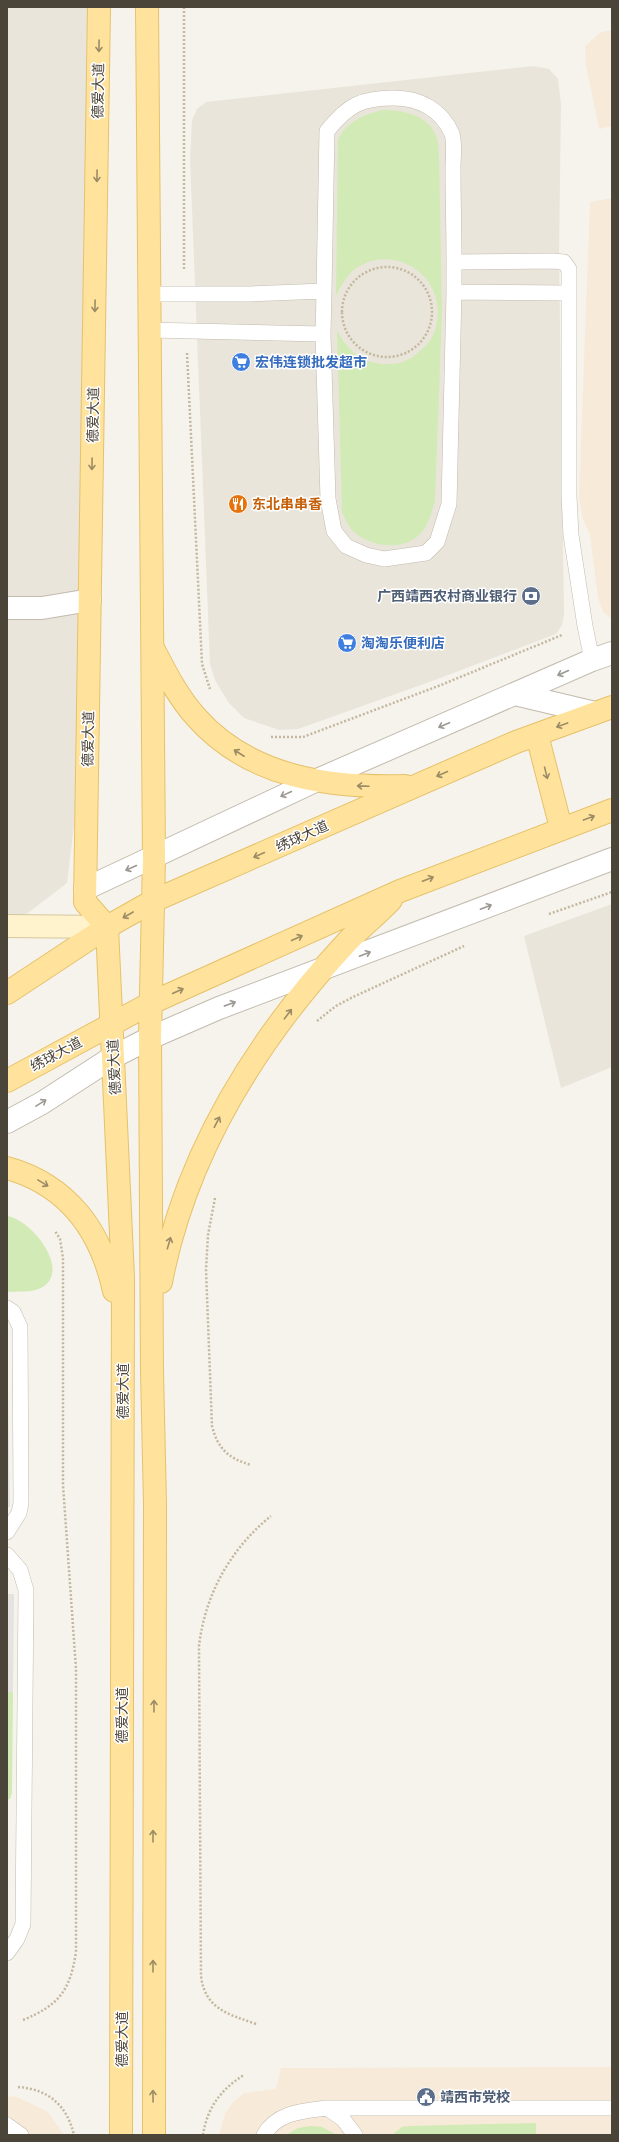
<svg xmlns="http://www.w3.org/2000/svg" width="619" height="2142" font-family="'Varela Round','Noto Sans SC',sans-serif">
  <style>
    .residential { fill: #eae5da }
    .commercial { fill: #f7ead8 }
    .green { fill: #d2eab5 }
    .parking { fill: #e5e3e0 }
    .lines { fill: none; stroke-linecap: round; stroke-linejoin: round }
    .lane-casing { stroke: #c2bbae; stroke-width: 16 }
    .street-casing { stroke: #c2bbae; stroke-width: 24 }
    .secondary-casing { stroke: #d6c79b; stroke-width: 24 }
    .primary-casing { stroke: #e6c16a; stroke-width: 24 }
    .path { stroke: #c4b79f; stroke-width: 2.5; stroke-dasharray: 2 2; stroke-linecap: butt }
    .lane { stroke: #fff; stroke-width: 15 }
    .street { stroke: #fff; stroke-width: 22 }
    .secondary { stroke: #fff3cd; stroke-width: 22 }
    .primary { stroke: #ffe39c; stroke-width: 22 }
    .oneway { stroke: #9c8c66 }
    .oneway2 { stroke: #9c9892 }
    .labels { text-anchor: middle; stroke-width: 3; stroke-linejoin: round; paint-order: stroke }
    .street-label { font-size: 14px; fill: #4b4439; stroke: #fff }
    .shop-label { font-size: 14px; font-weight: bold; fill: #366cbe; stroke: #fff; text-anchor: start }
    .food-label { font-size: 14px; font-weight: bold; fill: #c56008; stroke: #fff; text-anchor: start }
    .service-label { font-size: 14px; font-weight: bold; fill: #4e5e75; stroke: #fff; text-anchor: end }
  </style>
  <rect width="100%" height="100%" fill="#f6f3ec"/>
  <path class="residential" d="M7,7H99L89,701L67,883L7,929Z
    M533,66L549,69L558,79L561,104L559,255L564,614L562,625L556,634L435,680L298,729L279,730L244,718L228,702L215,680L210,664L190,159L192,120L197,109L206,102Z
    M612,904V1067L561,1088L524,936Z"/>
  <path class="commercial" d="M612,30V126L599,129L586,65L585,46L601,32Z
    M612,198V618H611L603,612L598,598L590,535L583,519L579,497L590,202Z
    M612,2067V2135H219L225,2114L234,2101L245,2093L276,2089L281,2068Z
    M7,2096L17,2097L48,2112L64,2135H7Z"/>
  <path class="green" d="M382,110C401,110 428,114 436,136C439,141 438,148 439,154L442,311L435,501C431,515 427,531 414,539C396,551 365,545 351,529C347,524 345,518 342,512L337,331C350,353 363,365 390,364C403,364 413,358 422,349C431,342 436,332 437,321C445,275 393,242 355,269C346,276 341,286 336,296L338,139C348,121 363,115 382,110Z
    M7,1216C31,1219 73,1271 41,1288C32,1293 17,1291 7,1292Z
    M7,1692H13L12,1793L10,1799L7,1800Z
    M536,2123V2135H392L402,2127L409,2126Z
    M311,2126L322,2127L337,2135H286L298,2128Z"/>
  <path class="parking" d="M7,1331L10,1507H7Z
    M7,1594H14L13,1692H7Z"/>
  <g class="lines">
    <defs>
      <path id="lane" d="M454,292V262
        M150,294H250L324,291L327,131C348,105 361,98 394,98C420,98 442,110 452,134C455,143 453,158 453,168C453,199 454,231 454,262L553,261L564,262L569,269V496L571,535L585,626L592,660
        M150,330L323,334L328,499L334,531L346,546L366,555L384,559L426,553L437,542L449,504L454,292L568,293
        M323,334L324,291
        M7,1308L13,1312L20,1327L21,1503L19,1513L7,1532
        M7,1555L20,1570L26,1590L23,1924L17,1939L7,1953
        M327,2108L343,2119L355,2135
        M7,2125L21,2135
        M264,2135C277,2112 303,2111 327,2108H612"/>
      <path id="street" d="M7,608H42L90,600
        M515,694L595,713
        M85,889L315,781L592,660L612,653
        M7,1122L42,1103L113,1057L150,1038L219,1008L612,859"/>
      <path id="secondary" d="M7,926L107,927"/>
      <path id="primary" d="M99,7L85,902L107,927L123,1278L121,2135
        M147,7L154,858L150,1038L152,1371L155,1504L154,2135
        M154,650C166,673 178,697 196,717C249,777 328,788 405,786
        M537,735L561,828
        M7,993L107,927L153,901L516,742L612,707
        M7,1081L151,1003L400,891L612,810
        M7,1168C68,1185 101,1231 114,1291
        M161,1282C186,1152 258,1038 347,942C361,927 377,915 391,900"/>
    </defs>
    <use href="#lane" class="lane-casing"/>
    <use href="#street" class="street-casing"/>
    <use href="#secondary" class="secondary-casing"/>
    <use href="#primary" class="primary-casing"/>
    <path class="path" d="M184,7V270
      M342 312a45 45 0 1 1 90 0a45 45 0 1 1-90 0Z
      M187,353L202,664L210,689
      M271,737H303L441,685L562,635
      M549,914L612,892
      M317,1021L336,1006L353,997L464,946
      M215,1198L208,1235L206,1270L212,1426C218,1449 228,1458 251,1465
      M23,2020C59,2005 70,1991 76,1952V1669L63,1485V1258L60,1239L55,1231
      M256,2024C228,2014 205,2009 201,1976L199,1646C205,1595 230,1549 271,1516
      M18,2087C48,2089 67,2105 74,2135
      M203,2135C207,2108 221,2089 244,2075"/>
    <use href="#lane" class="lane"/>
    <use href="#street" class="street"/>
    <use href="#secondary" class="secondary"/>
    <use href="#primary" class="primary"/>
  </g>
  <defs><path id="oneway-shaft" d="M-6 0H5M1.5-3L5.5 0L1.5 3" fill="none" stroke-width="1.6" stroke-linecap="round" stroke-linejoin="round"/></defs>
  <g class="oneway">
    <use href="#oneway-shaft" transform="translate(99 46) rotate(91)"/>
    <use href="#oneway-shaft" transform="translate(97 176) rotate(91)"/>
    <use href="#oneway-shaft" transform="translate(95 306) rotate(91)"/>
    <use href="#oneway-shaft" transform="translate(92 464) rotate(91)"/>
    <use href="#oneway-shaft" transform="translate(562 725) rotate(160)"/>
    <use href="#oneway-shaft" transform="translate(239 753) rotate(-147)"/>
    <use href="#oneway-shaft" transform="translate(546 773) rotate(76)"/>
    <use href="#oneway-shaft" transform="translate(442 774) rotate(156)"/>
    <use href="#oneway-shaft" transform="translate(363 786) rotate(-178)"/>
    <use href="#oneway-shaft" transform="translate(589 818) rotate(-20)"/>
    <use href="#oneway-shaft" transform="translate(259 855) rotate(156)"/>
    <use href="#oneway-shaft" transform="translate(428 879) rotate(-21)"/>
    <use href="#oneway-shaft" transform="translate(128 915) rotate(150)"/>
    <use href="#oneway-shaft" transform="translate(297 938) rotate(-24)"/>
    <use href="#oneway-shaft" transform="translate(178 991) rotate(-24)"/>
    <use href="#oneway-shaft" transform="translate(288 1014) rotate(-53)"/>
    <use href="#oneway-shaft" transform="translate(217 1122) rotate(-63)"/>
    <use href="#oneway-shaft" transform="translate(43 1183) rotate(31)"/>
    <use href="#oneway-shaft" transform="translate(169 1243) rotate(-74)"/>
    <use href="#oneway-shaft" transform="translate(154 1706) rotate(-90)"/>
    <use href="#oneway-shaft" transform="translate(153 1836) rotate(-90)"/>
    <use href="#oneway-shaft" transform="translate(153 1966) rotate(-90)"/>
    <use href="#oneway-shaft" transform="translate(153 2096) rotate(-91)"/>
  </g>
  <g class="oneway2">
    <use href="#oneway-shaft" transform="translate(563 673) rotate(156)"/>
    <use href="#oneway-shaft" transform="translate(444 725) rotate(157)"/>
    <use href="#oneway-shaft" transform="translate(286 794) rotate(155)"/>
    <use href="#oneway-shaft" transform="translate(131 868) rotate(156)"/>
    <use href="#oneway-shaft" transform="translate(486 907) rotate(-21)"/>
    <use href="#oneway-shaft" transform="translate(365 954) rotate(-21)"/>
    <use href="#oneway-shaft" transform="translate(230 1004) rotate(-20)"/>
    <use href="#oneway-shaft" transform="translate(41 1103) rotate(-31)"/>
  </g>
  <defs>
    <symbol id="supermarket-disc" viewBox="-11 -11 22 22"><circle r="9.5" fill="#3f7fe0" stroke="#fff"/><path d="M-6-5.5h2.5l.6 2H6L4.5 2H-2.5L-4.4-4H-6ZM-1.5 3.2a1.3 1.3 0 1 0 .1 0ZM3 3.2a1.3 1.3 0 1 0 .1 0Z" fill="#fff"/></symbol>
    <symbol id="restaurant-disc" viewBox="-11 -11 22 22"><circle r="9.5" fill="#e8710a" stroke="#fff"/><path d="M-5-6h1v4h1v-4h1v4h1v-4h1v5L-1.5 .5V6h-2V.5L-5-1ZM5-6V6H3V1.5H1.5Q1.5-4 5-6Z" fill="#fff"/></symbol>
    <symbol id="bank-disc" viewBox="-11 -11 22 22"><circle r="9.5" fill="#5c6f8a" stroke="#fff"/><path d="M-6-4H6V4H-6ZM0-2.3a2.3 2.3 0 1 0 0 4.6a2.3 2.3 0 1 0 0-4.6Z" fill="#fff"/></symbol>
    <symbol id="civic-disc" viewBox="-11 -11 22 22"><circle r="9.5" fill="#5c6f8a" stroke="#fff"/><path d="M-.6-6.5H3V-4.5H.6V-3L4-1V1h2V6H-6V1h2V-1L-.6-3ZM-1.2 2.5V6h2.4V2.5Z" fill="#fff"/></symbol>
  </defs>
  <g fill-rule="evenodd">
    <use href="#supermarket-disc" x="230" y="351" width="22" height="22"/>
    <use href="#restaurant-disc" x="227" y="493" width="22" height="22"/>
    <use href="#bank-disc" x="520" y="585" width="22" height="22"/>
    <use href="#supermarket-disc" x="336" y="632" width="22" height="22"/>
    <use href="#civic-disc" x="415" y="2086" width="22" height="22"/>
  </g>
  <g class="labels">
    <g class="street-label">
      <text transform="translate(98 91) rotate(-89)" y="5">德爱大道</text>
      <text transform="translate(93 415) rotate(-89)" y="5">德爱大道</text>
      <text transform="translate(88 739) rotate(-89)" y="5">德爱大道</text>
      <text transform="translate(302 836) rotate(-24)" y="5">绣球大道</text>
      <text transform="translate(56 1054) rotate(-28)" y="5">绣球大道</text>
      <text transform="translate(114 1067) rotate(-93)" y="5">德爱大道</text>
      <text transform="translate(123 1391) rotate(-90)" y="5">德爱大道</text>
      <text transform="translate(122 1715) rotate(-90)" y="5">德爱大道</text>
      <text transform="translate(122 2039) rotate(-90)" y="5">德爱大道</text>
    </g>
    <g class="shop-label">
      <text x="255" y="367">宏伟连锁批发超市</text>
      <text x="361" y="648">淘淘乐便利店</text>
    </g>
    <g class="food-label">
      <text x="252" y="509">东北串串香</text>
    </g>
    <g class="service-label">
      <text x="517" y="601">广西靖西农村商业银行</text>
      <text x="440" y="2102" text-anchor="start">靖西市党校</text>
    </g>
  </g>
  <rect width="619" height="2142" fill="none" stroke="#4b4439" stroke-width="16"/>
</svg>
